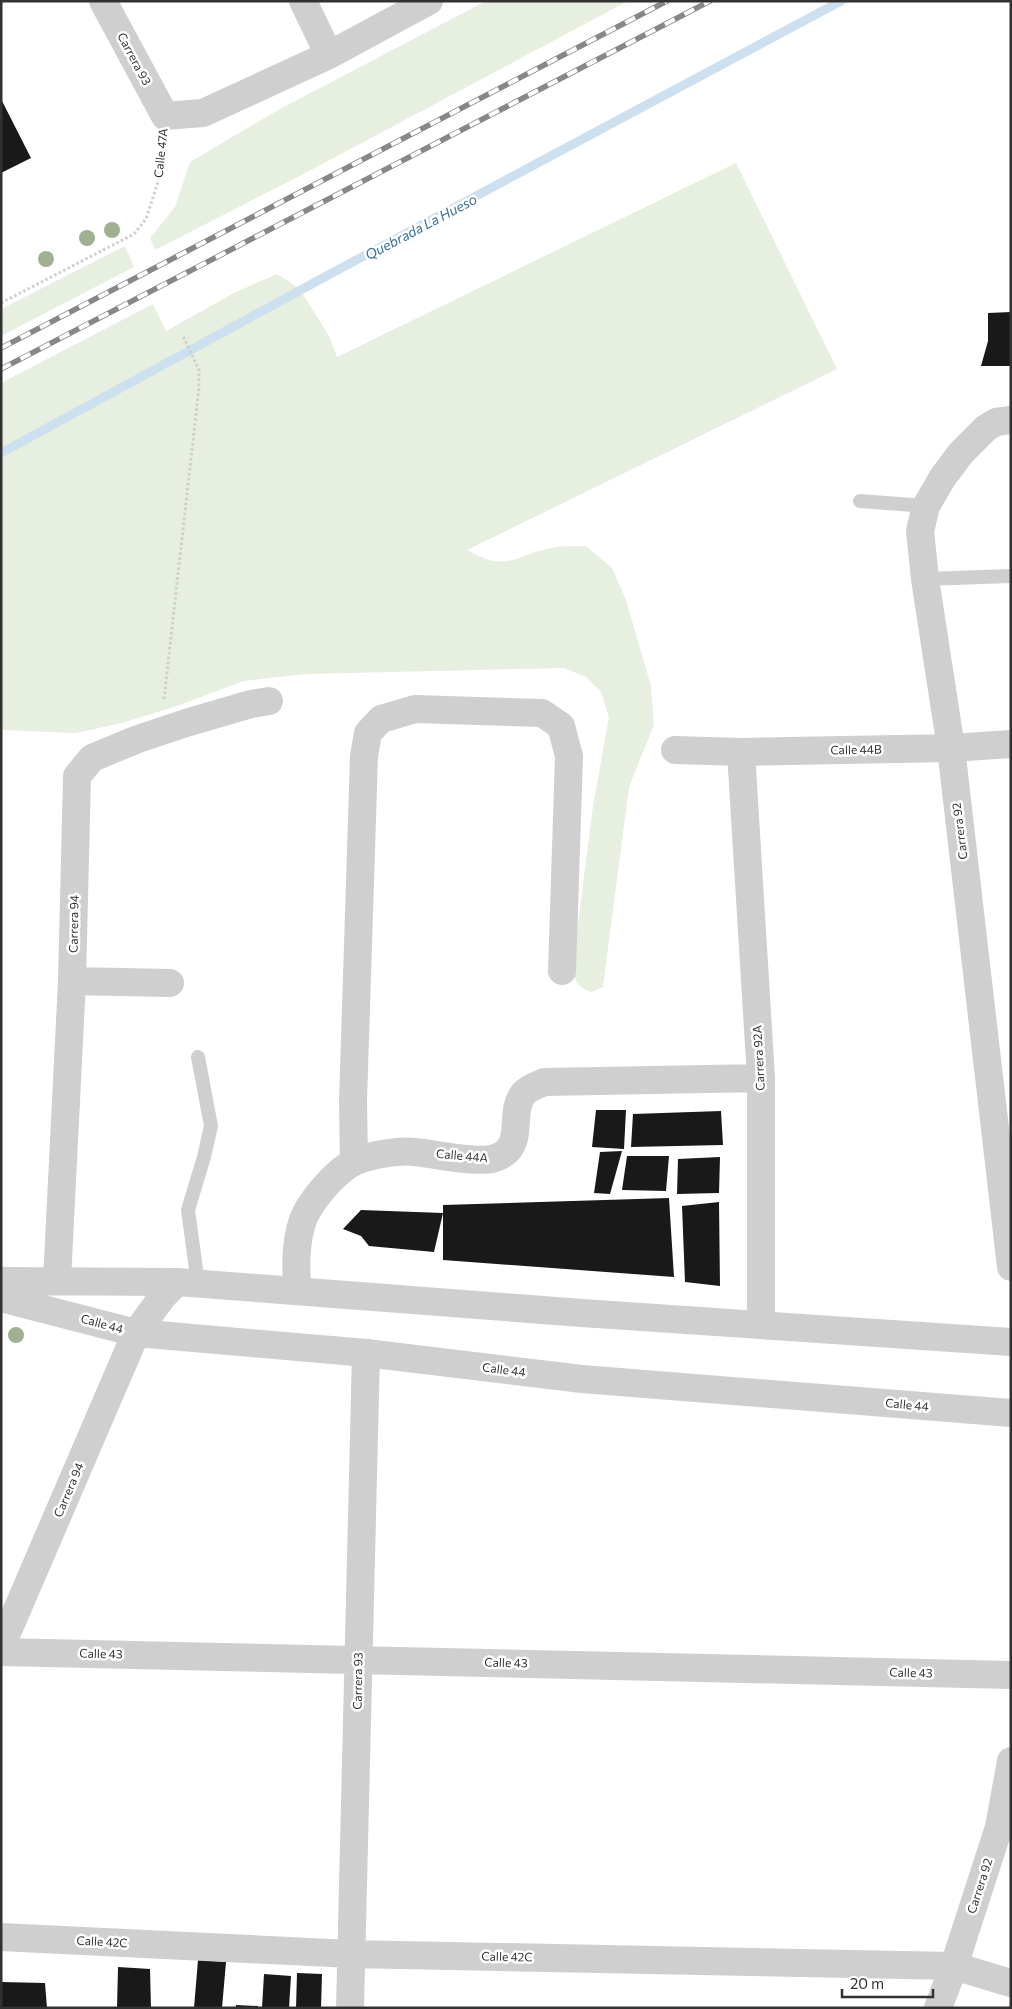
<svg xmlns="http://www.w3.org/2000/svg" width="1012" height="2009" font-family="Commissioner,sans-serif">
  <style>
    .green { fill: #e7efe0 }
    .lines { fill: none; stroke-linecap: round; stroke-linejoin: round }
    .stream { stroke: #cce0f0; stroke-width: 9 }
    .building { fill: #191919 }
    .path { stroke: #cfcfcf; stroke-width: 3; stroke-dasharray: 2.5 2.5; stroke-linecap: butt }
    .service { stroke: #cfcfcf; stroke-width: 14 }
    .minor { stroke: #cfcfcf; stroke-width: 28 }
    .tertiary { stroke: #cfcfcf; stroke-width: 28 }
    .rail-casing { stroke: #878787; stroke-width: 5.5 }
    .rail { stroke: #fff; stroke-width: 4; stroke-dasharray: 11; stroke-linecap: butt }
    .tree { fill: #a0b193 }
    .labels { text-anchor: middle; stroke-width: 5; stroke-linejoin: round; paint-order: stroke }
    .street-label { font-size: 12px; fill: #323232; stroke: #fff }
    .water-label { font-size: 14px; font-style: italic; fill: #38709c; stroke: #fff }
  </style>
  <rect width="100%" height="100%" fill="#fff"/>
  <path class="green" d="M486,1H628L311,170L155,250L150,238L175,207L190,162L278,110Z
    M736,163L837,369L467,550C506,573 514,556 551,548C562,545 575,547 586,546L612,568L626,600L651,686L654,725L629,787L603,987L592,992C579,988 576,983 572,971L593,806L609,717L601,692L586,677L564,668L306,674L244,681L174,707L122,723L76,733L1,730V383L153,304L166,331L236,292L277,274L299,288L329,336L337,357Z
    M125,246L134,267L1,336V309Z"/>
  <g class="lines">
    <path class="stream" d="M1,453L332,273L841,1"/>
  </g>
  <path class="building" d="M1,99L31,158L1,173Z
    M1011,312V366H981L988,341V313Z
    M596,1110H626L624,1149L592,1147Z
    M721,1111L723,1145L631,1147L633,1114Z
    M622,1151L610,1194L594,1193L600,1152Z
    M627,1156H669L666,1191L622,1190Z
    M720,1157L719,1193L677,1194L678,1159Z
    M669,1198L674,1277L443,1260V1205Z
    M719,1202L720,1286L685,1282L682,1206Z
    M361,1210L443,1213L434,1252L369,1246L361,1236L343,1229Z
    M198,1960L226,1962L222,2008H194Z
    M118,1967L150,1969L151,2008H117Z
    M297,1973L322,1974L321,2008H296Z
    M264,1974L291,1976L289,2008H262Z
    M1,1982L45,1983L47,2008H1Z
    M236,2005L258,2006V2008H236Z"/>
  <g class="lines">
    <path class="path" d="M1,303L134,234L146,219L158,182L162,143
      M164,699L199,387V370L183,336"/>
    <path class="service" d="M860,501L926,506
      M925,579L1011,576
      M198,1284L188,1210L204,1157L211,1126L198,1057"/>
    <path class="minor" d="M103,1L165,116L203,113L329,55L429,1
      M303,1L329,55
      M1011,420L996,422L986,428L961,453L943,477L926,506L920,531L925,579L951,748L1011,1267
      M675,750L741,752
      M72,981L170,983
      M354,1162L353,1102L364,756L368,733L381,719L415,709L542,713L561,726L569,756L562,971
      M57,1281L72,981L77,776L92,758L138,739L186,723L251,704L269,701
      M297,1291C296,1268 295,1245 302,1223C308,1203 336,1170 356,1161C372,1155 398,1150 415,1152C435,1154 478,1164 495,1158C528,1147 507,1113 524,1093C529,1088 537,1085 544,1082L761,1078
      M761,1325V1078L741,752L951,748L1011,744
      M1,1647L136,1333L163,1296L177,1282
      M1,1652L1011,1675
      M1,1937L351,1954L954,1966L1011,1983
      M350,2008L366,1353"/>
    <path class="tertiary" d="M1,1281L177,1282L582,1313L1011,1342
      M1,1298L136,1333L366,1353L582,1379L1011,1413
      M938,2008L954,1966L999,1827L1011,1761"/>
    <defs>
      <path id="rail" d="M1,348L667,1
        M1,369L710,1"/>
    </defs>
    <use href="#rail" class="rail-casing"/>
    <use href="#rail" class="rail"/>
  </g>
  <g class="tree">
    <circle cx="112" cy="230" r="8"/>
    <circle cx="87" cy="238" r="8"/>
    <circle cx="46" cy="259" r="8"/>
    <circle cx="16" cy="1335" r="8"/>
  </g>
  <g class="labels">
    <g class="street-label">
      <text transform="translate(134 59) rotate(62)" y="4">Carrera 93</text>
      <text transform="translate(161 153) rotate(-84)" y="4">Calle 47A</text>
      <text transform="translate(856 750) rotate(-1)" y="4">Calle 44B</text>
      <text transform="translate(960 831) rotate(-97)" y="4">Carrera 92</text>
      <text transform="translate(74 924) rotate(-89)" y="4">Carrera 94</text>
      <text transform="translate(759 1058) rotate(-93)" y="4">Carrera 92A</text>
      <text transform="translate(462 1156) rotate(5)" y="4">Calle 44A</text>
      <text transform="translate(102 1324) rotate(15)" y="4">Calle 44</text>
      <text transform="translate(504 1370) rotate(7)" y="4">Calle 44</text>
      <text transform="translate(907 1405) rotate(5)" y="4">Calle 44</text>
      <text transform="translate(69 1490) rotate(-67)" y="4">Carrera 94</text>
      <text transform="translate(101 1654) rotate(1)" y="4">Calle 43</text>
      <text transform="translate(506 1663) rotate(1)" y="4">Calle 43</text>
      <text transform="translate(911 1673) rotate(1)" y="4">Calle 43</text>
      <text transform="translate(358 1681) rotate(-89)" y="4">Carrera 93</text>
      <text transform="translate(980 1886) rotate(-72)" y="4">Carrera 92</text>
      <text transform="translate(102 1942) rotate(3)" y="4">Calle 42C</text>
      <text transform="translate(507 1957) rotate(1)" y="4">Calle 42C</text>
    </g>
    <g class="water-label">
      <text transform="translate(421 227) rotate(-28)" y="5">Quebrada La Hueso</text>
    </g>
  </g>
  <rect width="1012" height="2009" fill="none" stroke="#323232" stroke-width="5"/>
  <path d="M842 1989v8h91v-8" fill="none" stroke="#323232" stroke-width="2.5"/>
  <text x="850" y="1989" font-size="15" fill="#323232" stroke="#ffffff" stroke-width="4" paint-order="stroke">20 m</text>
</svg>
